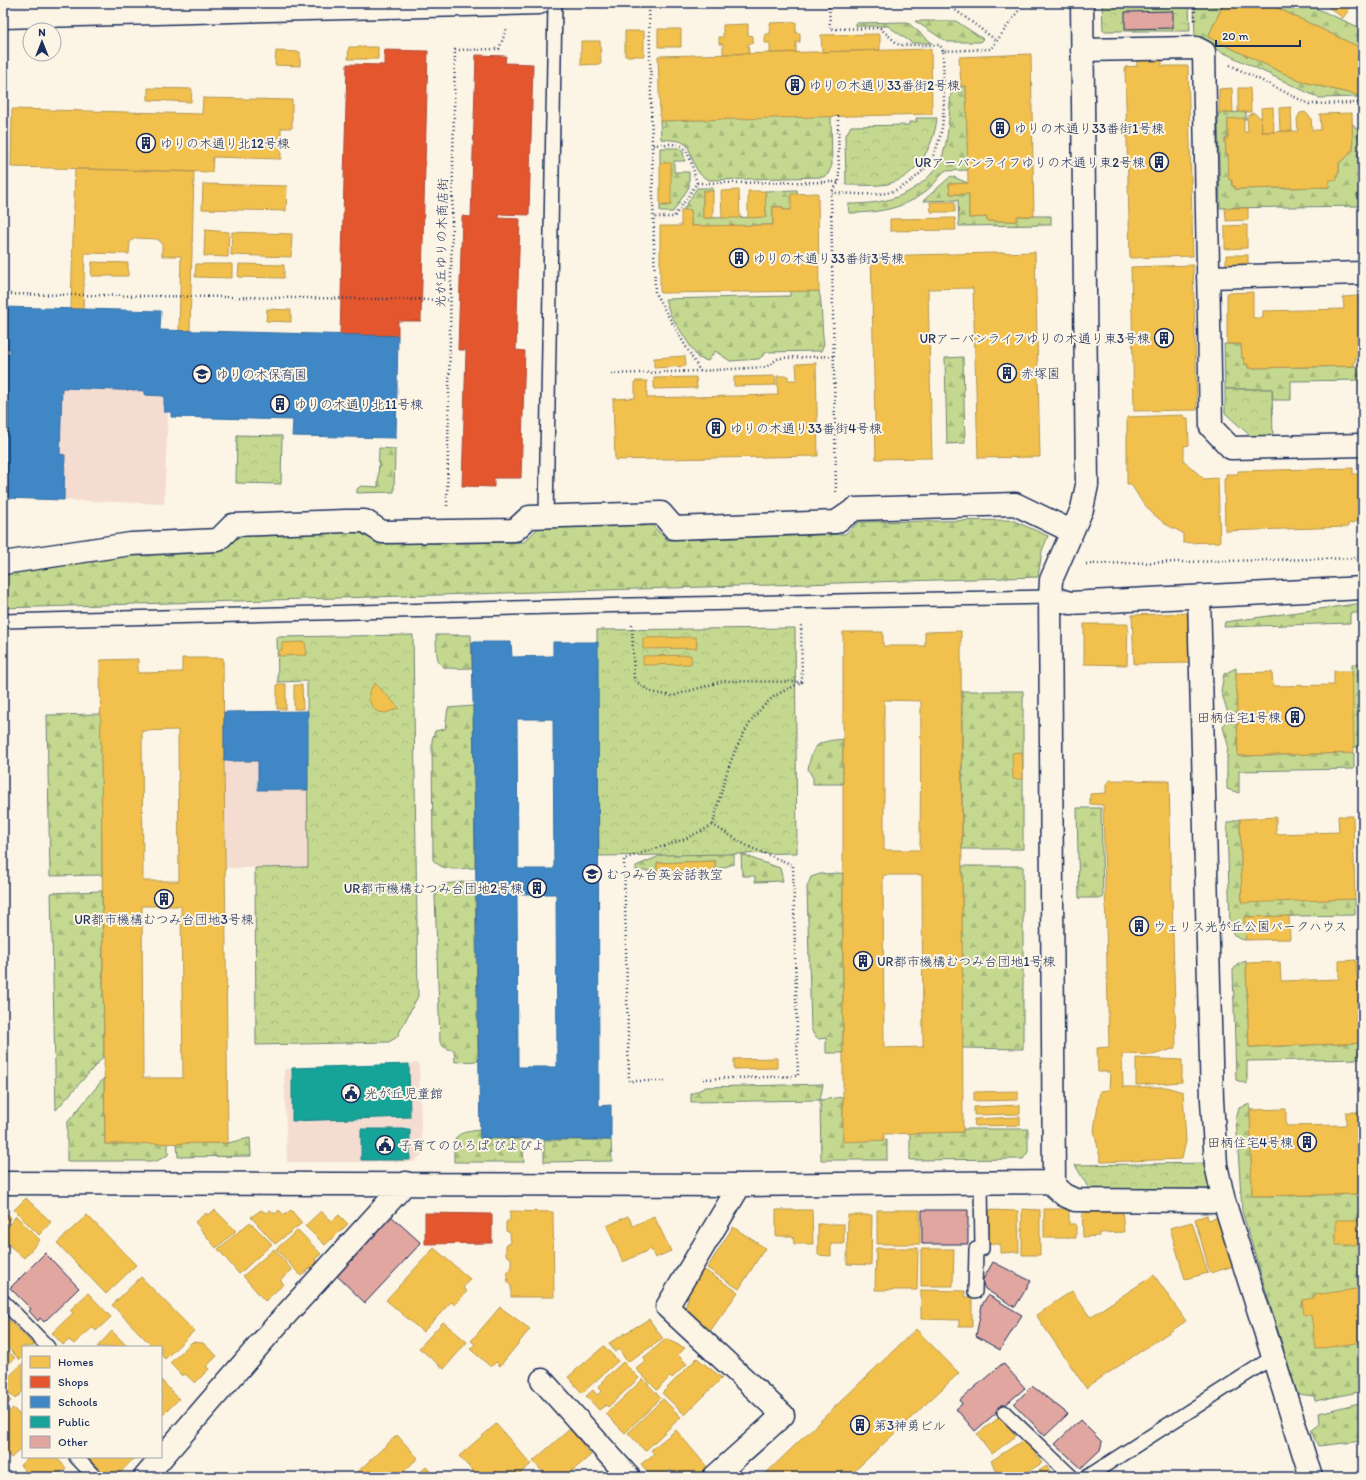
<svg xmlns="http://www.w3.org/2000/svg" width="1366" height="1480" font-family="Itim,'Klee One',sans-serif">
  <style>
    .built { fill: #f4ddd0 }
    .forest { fill: url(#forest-firs); stroke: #708476 }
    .park { fill: url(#park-crowns); stroke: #708476 }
    .homes { fill: #f2c14e; stroke: #b29553; fill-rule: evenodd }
    .shops { fill: #e4572e; stroke: #a84b3c }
    .schools { fill: #3f88c5; stroke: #346da6; fill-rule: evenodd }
    .public { fill: #17a398; stroke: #188087 }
    .building { fill: #e0a69f; stroke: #1b2f5e }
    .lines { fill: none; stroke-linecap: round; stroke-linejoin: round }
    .lane-casing { stroke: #1b2f5e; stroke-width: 16 }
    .street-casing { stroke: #1b2f5e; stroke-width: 25 }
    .secondary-casing { stroke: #1b2f5e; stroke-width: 25 }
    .path { stroke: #1b2f5e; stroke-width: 2.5; stroke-dasharray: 1 3; stroke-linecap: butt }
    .lane { stroke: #fcf5e5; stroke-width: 13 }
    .street { stroke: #fcf5e5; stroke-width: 22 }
    .secondary { stroke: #fcf5e5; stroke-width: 22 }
    .labels { text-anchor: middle; stroke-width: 4; stroke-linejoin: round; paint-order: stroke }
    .poi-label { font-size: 13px; fill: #1b2f5e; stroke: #fcf5e5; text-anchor: start }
    .street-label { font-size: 13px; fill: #1b2f5e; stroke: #fcf5e5 }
  </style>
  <defs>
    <pattern id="forest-firs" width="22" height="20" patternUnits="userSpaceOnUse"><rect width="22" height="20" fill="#c4d98f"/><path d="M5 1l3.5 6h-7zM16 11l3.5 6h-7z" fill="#a8bb7e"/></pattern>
    <pattern id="park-crowns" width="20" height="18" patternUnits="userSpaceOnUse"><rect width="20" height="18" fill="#c4d98f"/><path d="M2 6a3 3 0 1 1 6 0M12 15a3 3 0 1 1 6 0" fill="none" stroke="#a8bb7e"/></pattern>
  </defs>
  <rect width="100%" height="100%" fill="#fcf5e5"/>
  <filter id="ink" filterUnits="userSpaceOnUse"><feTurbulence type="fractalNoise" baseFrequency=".025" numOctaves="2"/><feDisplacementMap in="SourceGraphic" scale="8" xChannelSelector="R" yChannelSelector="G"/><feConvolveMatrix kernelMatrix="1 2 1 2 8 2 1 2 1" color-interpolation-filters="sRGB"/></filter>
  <g filter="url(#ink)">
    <path class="built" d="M62,388L145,391V395L164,396V412H168L164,504L64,500L65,455L60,454Z
      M308,711V867L225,868L224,712Z
      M419,1063L422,1155L413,1162H287L284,1069Z"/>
    <path class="forest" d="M1194,3H1224L1208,37L1300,81L1348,93L1349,92L1360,97L1319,98L1195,39Z
      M1267,3H1304L1363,29V49Z
      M915,21H956L983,39L980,42H947Z
      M907,22L932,43H912L888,26H856V23Z
      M961,86H966L968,170L944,171C921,205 888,213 849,213L848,204C878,204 902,200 925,180C930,175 935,171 939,164C949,145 949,114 951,92H960Z
      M1246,112V119H1228V138L1225,139L1226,154H1228L1232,186H1235V189L1329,187V180L1339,173V163L1350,154V151L1353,150L1352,123L1363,136V206L1220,208L1218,113Z
      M831,116L832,165L828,174L823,177L710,180C693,175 694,158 687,145L680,141L661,139L660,121Z
      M660,148H678L683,152L685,161H674V172H689V187L673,212H660V205H671L660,163Z
      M951,176L968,183L949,184L950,194H969V218L987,217V221H1016L1017,216H1051V225L959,226L958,200L923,201Z
      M697,188H713V191H703V218L766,217L765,191L797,190L798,194L791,210H783V207H773V225L691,226V210H683Z
      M790,291H819C823,309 821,326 824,344L821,351L767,352L759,359L730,361L715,351L708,361L698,358L671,316L665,299L790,296Z
      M1224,344H1241L1242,358H1244V364H1248V368L1363,366V380L1291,381V400H1273L1272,389H1225Z
      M963,357L965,443L947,444L945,358Z
      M379,448L395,449L394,492L357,493V489L361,486L378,487Z
      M1012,520L1048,536L1042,551L1038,577L3,608V571L93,556L223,550L237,536L358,532L383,544L524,542L539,527L651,524L667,540L845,534L859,522Z
      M1363,603V613H1350V623L1224,627L1225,622Z
      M436,635H471L472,668C437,669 437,671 436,635Z
      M1352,664H1363V747H1353Z
      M1236,668L1238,756L1354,753V769L1239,771V793L1227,789V755L1228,745L1223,727L1227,717V710L1221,691L1224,674Z
      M962,691H1023V849H962Z
      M473,706L475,868C459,868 445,873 433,860L432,740L435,731L445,729L448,708Z
      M101,714L102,875L50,876L47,715Z
      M843,739V784H813V778L808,769C813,742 818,742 843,739Z
      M1077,808H1101L1103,898H1079Z
      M1240,819L1242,902L1355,899V915L1245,917L1246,940C1236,939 1232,935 1230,925L1227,823Z
      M683,846L734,849V864L715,870V861L657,863V871H636V866Z
      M741,853L756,860L780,868L783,881L755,882V876H742Z
      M962,866H1023V1049L962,1048Z
      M843,873V1053H826V1038L819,1039L814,1035L811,1028L807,887L811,877L820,874Z
      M475,881L478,1061L455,1062L454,1050C447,1049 444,1049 440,1042L435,895L441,884Z
      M102,891L104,1056L56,1110L51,893Z
      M1246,961L1249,1047L1363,1043V1059L1247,1061V1084L1236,1080L1233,970L1238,964Z
      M104,1078L105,1144L168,1143V1155L157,1161H67V1123Z
      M823,1084L820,1100L843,1097V1141L887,1140V1160H821L820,1100L691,1102V1094L706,1087Z
      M1250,1104L1252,1196L1362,1194L1361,1158H1363V1391L1315,1401L1314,1396L1297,1394L1242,1211L1236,1118L1239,1108Z
      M963,1129H1028V1152L1023,1159L910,1160V1133L963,1132Z
      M480,1130V1138L522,1140L524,1162H454C454,1136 452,1133 480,1130Z
      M250,1138L251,1156L178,1157L177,1143H228Z
      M544,1140H611L612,1161L544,1162Z
      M1363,1402V1441L1318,1446L1311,1431L1320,1424L1319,1413Z"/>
    <path class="park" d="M1102,3H1189L1190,31H1103Z
      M916,118H937C934,148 914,183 880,185C869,186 858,185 846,185L845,137L851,126L909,125V122H916Z
      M1225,389H1272L1273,440L1256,441L1225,413Z
      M237,435L282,436L281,484L236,483Z
      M795,628L797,853L599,856L597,630Z
      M413,635L418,996L397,1037L389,1042L256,1045L255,868L308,867L307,681L278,682L277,637Z
      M1210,1163V1194H1092L1075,1165Z"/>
    <path class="homes" d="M1224,3H1267L1363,49V64L1359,74L1363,76V89L1360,97L1349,92L1348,93L1300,81L1208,37Z
      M1323,3H1354L1343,18Z
      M796,22V33H800V42H796V52L770,53V43H765V34H770V23Z
      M748,24V35L753,36V43L748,44L749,53L723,54V44H719V37H723V25Z
      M658,29H681V47H658Z
      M625,31H644V56H625Z
      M880,34V50L822,52L821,35Z
      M581,41H600L601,64L581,65Z
      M349,47H378V59H348Z
      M931,49L932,114L660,121L658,56Z
      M276,51L300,52V66L275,65Z
      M1031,54L1034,216H1017V221H987V217L969,218V194H950L949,184L968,183L966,86H961L959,57Z
      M1162,59V66H1188L1193,256L1130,258L1125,67L1137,66V60Z
      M148,88L192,89L191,102L148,100Z
      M1232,88L1233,112L1219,113V89Z
      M1238,88H1250L1251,112H1238Z
      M203,98L292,100V128H281V159L213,157L212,172L11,167L12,109L202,114Z
      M1273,107L1274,132H1262L1261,108Z
      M1291,107L1292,131H1280L1279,108Z
      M1305,112L1311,118L1312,130H1321L1320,114L1352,113L1353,151H1350V154L1339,163V173H1337V180H1329V187L1235,189V186H1232V180H1229L1228,154H1226L1225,139L1228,138V119L1244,118V132H1248L1247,118L1250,114L1254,113L1261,118L1262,132L1298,131L1297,119L1300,113Z
      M660,163H671V205H660Z
      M75,169L194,172L190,331H179L181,256H162V243L157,239L135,238L130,242L129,254L85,253L83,310L71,309Z
      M203,184L287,186L286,211L202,209Z
      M739,190L740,218H722L721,191Z
      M703,191H713V218H703Z
      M748,191H765L766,217L748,218Z
      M818,193L819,291L660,293V226H681V210H691V226L773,225V207H783V210H791V194Z
      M930,202H955V212H931Z
      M1225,208H1248V220L1226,221Z
      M955,218L956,230L890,231V219Z
      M1247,225V248L1225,249V226Z
      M205,230L229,232L228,257L204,256Z
      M232,232L292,234L291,257L231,255Z
      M1035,252L1040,457L978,458L973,288L928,289L932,458L876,459L871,256Z
      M1226,255H1248V266H1226Z
      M92,262L128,263V276H91Z
      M196,264H232V278L195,277Z
      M239,264L284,265V278L238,277Z
      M1193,265L1197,410L1134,411L1131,267Z
      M1253,292V318H1263V311L1344,309L1343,297L1358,296L1359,356H1356L1354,366L1248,368V364H1244V358H1242L1241,344H1227V293Z
      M267,309L291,310V322L266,321Z
      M685,356L686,366L654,368V358Z
      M816,363L818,456L615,460L613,399L635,398V381H647V398L778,395L777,376H788V380H797L796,364Z
      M775,376L776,385L734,386V377Z
      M696,377L697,388L654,389V378Z
      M1183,415L1184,418H1188L1189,445L1184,446V461L1204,479L1218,478L1220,542L1183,543V533L1165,524L1151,512L1140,499L1131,484H1127V417Z
      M1353,468V474H1360L1361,516L1358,521L1348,524V527L1225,531L1224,479H1226V474H1238V471Z
      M1191,613L1192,663L1134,664L1132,615Z
      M1084,624H1128L1127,665L1084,664Z
      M961,631L963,1132L884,1134V1140L843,1142V632H883V646H925V632ZM884,700L921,701L920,850H884ZM883,875H922L923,1047L884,1048Z
      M696,637L697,648L643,649V638Z
      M305,642L307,655L279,656V650H282V643Z
      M691,655V664L643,665V656Z
      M182,658H223L228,1143L105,1144L100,660L138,659V673L182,672ZM178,730L179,881H143L142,731ZM142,906H181L183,1078H143Z
      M1334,671H1352L1354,753L1238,756L1236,673L1272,672L1273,686L1334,685Z
      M375,683L399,708L386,713L378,712L373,708L369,700V692Z
      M277,684H286V709H277Z
      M294,685H302L303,709H294Z
      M1022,752L1023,779H1013L1012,753Z
      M1111,780L1169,781L1176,1048L1153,1055L1122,1054L1123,1087H1166L1183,1092L1186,1141L1182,1159L1101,1162L1094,1130L1100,1091L1109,1090L1110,1072H1098L1097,1048L1109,1047L1103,805L1090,804V794L1106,793V784Z
      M1338,816H1353L1355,899L1242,903L1240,819L1276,817V834L1339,832Z
      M715,861V870L657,871V863Z
      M1289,916L1290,939L1246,940L1244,917Z
      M1356,960L1357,977H1363V1043L1249,1047L1246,963L1280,962L1281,981L1339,979V961Z
      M777,1058V1068L734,1069V1059Z
      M1136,1058L1182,1060V1082L1136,1085Z
      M1018,1091V1100L974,1101V1092Z
      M1020,1105V1114L974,1115V1107Z
      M1286,1109V1126L1346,1125V1112H1363L1362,1194L1252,1196L1250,1110Z
      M1020,1117V1125L975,1126L974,1119Z
      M26,1198L51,1222L39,1235L14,1210Z
      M1122,1206L1124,1232L1100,1233V1236L1083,1237L1082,1208Z
      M1022,1209L1040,1210V1255H1022Z
      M1044,1209H1069V1224H1076V1238H1044Z
      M215,1210L236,1231L216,1248L195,1222L206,1213L207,1215Z
      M261,1210L266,1213L270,1210L275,1214L279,1210L284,1215L291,1210L302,1223L275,1244L251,1217Z
      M776,1210H812L813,1244H794L793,1236H776Z
      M877,1210H920V1244H877Z
      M989,1210L1018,1211L1019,1252L1000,1253V1244H989Z
      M3,1211L11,1217L3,1227Z
      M321,1211L332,1221L339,1215L348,1224L325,1245L305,1226Z
      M510,1211L553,1212L554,1297H511V1286L508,1283L507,1272L511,1269V1258L506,1255V1245L511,1243L510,1233L506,1231V1222L510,1220Z
      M87,1215L136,1265L106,1294L57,1243Z
      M848,1215H872L871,1265L847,1264Z
      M1207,1215L1208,1220L1220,1217L1234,1266L1210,1273L1195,1219Z
      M16,1216L40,1240L24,1258L3,1240V1231Z
      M628,1216L633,1226L654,1216L671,1251L655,1258L651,1249L623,1262L607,1226Z
      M1336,1220H1363V1245H1336Z
      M250,1222L272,1244L239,1274L218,1249Z
      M1192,1222L1208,1273L1185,1279L1170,1228Z
      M818,1224H844V1244H831V1256L818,1255Z
      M733,1227L765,1248L739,1289L707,1268Z
      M298,1230L321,1254L315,1259L317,1262L301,1276L276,1249Z
      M434,1248L470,1279L463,1288L467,1291L455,1305L451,1302L423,1332L386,1300Z
      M876,1248H918L917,1290H875Z
      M274,1249L292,1270L280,1280L284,1284L265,1301L243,1276Z
      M921,1249H954L953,1286H921Z
      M703,1269L738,1292L708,1334L688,1316L685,1308L689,1296L686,1294Z
      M1154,1275L1186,1321L1086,1388L1036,1315L1072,1291L1090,1317Z
      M141,1277L194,1331L165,1359L161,1355V1347H153L112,1305Z
      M1363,1288V1342L1316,1349L1311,1315H1304L1302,1300L1314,1298V1295Z
      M921,1290L965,1291V1297H972V1327H959V1320L921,1319Z
      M88,1293L111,1317L96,1331L93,1327L74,1344L69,1340L63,1345L52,1333L73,1313L70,1310Z
      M500,1307L530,1329L500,1366L496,1362L491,1367L470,1349L475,1344L471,1341Z
      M3,1314L35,1346L23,1347V1357L20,1360L3,1343Z
      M649,1319L663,1339L627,1362L619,1349L615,1352L609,1343Z
      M443,1322L467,1342L444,1369L419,1348Z
      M916,1329L959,1373L848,1477H762Z
      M112,1331L128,1347H97Z
      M666,1339L685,1348L678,1355L687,1364L672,1378L670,1377L657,1390L636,1369L646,1361L643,1358Z
      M192,1342L203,1343L217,1356L206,1367L209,1369L195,1383L185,1374L182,1376L170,1363Z
      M3,1346L15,1358L3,1369Z
      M604,1346L618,1361L582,1393L568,1377Z
      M697,1358L722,1378L685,1415L662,1393Z
      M623,1362L639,1378L608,1407L606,1405L599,1410L586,1396L593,1390L597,1395L602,1391L598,1387L604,1382L602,1381Z
      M23,1363V1391L15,1399L3,1387V1382Z
      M643,1379L661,1398L625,1433L606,1414Z
      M161,1380L179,1399L161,1417Z
      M3,1392L11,1401L3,1408Z
      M663,1399L681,1417L645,1451L628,1433Z
      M13,1408L23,1418V1447L11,1458L3,1449V1417Z
      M1000,1417L1016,1436L992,1454L977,1434Z
      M496,1424L531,1464L516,1477H478L459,1456Z
      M570,1429L591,1455L565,1477H547L533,1461Z
      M676,1430L708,1468L697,1477H677L671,1470L662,1477H652L641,1464L654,1454L651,1450Z
      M397,1435L418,1458L398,1477H352Z
      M1025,1439L1042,1463L1019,1477H1000L991,1461Z
      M29,1457H56L66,1468L55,1477L52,1475L50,1477H31L20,1465Z
      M87,1457H135L116,1477H107Z
      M1047,1466L1053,1477H1028Z
      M426,1467L436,1477H415Z
      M608,1471L614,1477H601Z
      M20,1472L25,1477H14Z"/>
    <path class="shops" d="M384,50L428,51L421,321H398V336L340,335L347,64L384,65Z
      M476,55L506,56L505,63L533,64L529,215L499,214V218L520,219L516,350L525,351L521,478H494V487L462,486L466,350H458L462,216L471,217Z
      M425,1213L492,1214V1243L425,1244Z"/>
    <path class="schools" d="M3,307L161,311L160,330L398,336L396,438L292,436L293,420L171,417V412H164V396L145,395V391L62,388L60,454L65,455L64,500L3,498V354H10V349L3,348Z
      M472,642H511L512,657L553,656V642H598L599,1106L611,1105V1140L480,1138ZM517,719H553L554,869H518ZM517,894H556L557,1067H518Z
      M308,711V790H258V761H224V712Z"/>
    <path class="public" d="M409,1064L410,1117L292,1121V1068Z
      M361,1129H410V1160H361Z"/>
    <path class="building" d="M1173,11V28L1125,29V12Z
      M922,1210H968V1244H922Z
      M391,1216L421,1243L365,1303L333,1272Z
      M45,1253L79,1288L44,1322L40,1318L38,1321L29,1311L31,1309L10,1288Z
      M993,1262L1031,1281L1015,1307L985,1289L982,1281Z
      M988,1295L1022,1315L1000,1350L976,1336L982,1305Z
      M1003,1363L1025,1388L975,1431L956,1409L962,1404L960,1400Z
      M1032,1386L1068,1414L1045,1436L1014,1404Z
      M1080,1420L1102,1442L1100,1450L1081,1468L1055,1444Z"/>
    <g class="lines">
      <defs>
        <path id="lane" d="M546,516L555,3
          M3,621L632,605L1050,597
          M975,1292L976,1249H982L981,1183
          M3,1301L48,1347
          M1004,1412L1072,1477
          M76,1457L95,1477
          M1087,1477L1273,1357"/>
        <path id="street" d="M1082,50L1196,48L1204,52L1211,427L1231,448L1363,445
          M1208,277L1363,273
          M3,563L131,544L218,540L233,525L346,521H365L382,532L515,530L529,517L661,513L674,528L836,522L855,509L1015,504L1071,531
          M1199,597L1212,1100L1216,1165L1224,1201L1311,1477
          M3,1183L740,1185L1054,1182
          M1224,1201L1075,1200L1064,1195L1054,1186L1050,597L1070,603L1363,588
          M542,1380L629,1477
          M145,1477L281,1320L406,1183
          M714,1477L783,1415L667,1307L740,1185"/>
        <path id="secondary" d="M3,17L539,3
          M1050,597L1051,580L1082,509L1087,485L1082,3"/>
      </defs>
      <use href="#lane" class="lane-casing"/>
      <use href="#street" class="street-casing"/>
      <use href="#secondary" class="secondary-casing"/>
      <path class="path" d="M649,3L655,293L700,371L766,367L779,358L835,356
        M829,3L830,29L880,28L899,45H940L943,51
        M946,3L997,41
        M1195,3V22
        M1230,65L1309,104L1363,103
        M838,116L839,182
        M653,145C661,145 670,143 678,145C691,148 693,173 697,183L674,217H654
        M697,183L839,182L831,193
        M3,294L450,300
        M611,374L699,371
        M836,492L831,193C847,193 871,196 886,193C897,191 908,184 916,177C952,147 943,93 943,51L991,49L1024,3
        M447,506L455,50L499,49L507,28
        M1086,564L1363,558
        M632,625L634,680L651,692L672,696L723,681L802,682
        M703,1079L798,1076L793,865L749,847L713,825C723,781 736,729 772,698C780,692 793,687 802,682L801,623
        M665,1081H629L624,859L685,839L713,825"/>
      <use href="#lane" class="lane"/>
      <use href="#street" class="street"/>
      <use href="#secondary" class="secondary"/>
    </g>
  </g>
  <defs>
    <symbol id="building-ring" viewBox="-11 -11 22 22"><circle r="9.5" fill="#fcf5e5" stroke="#1b2f5e" stroke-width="1.5"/><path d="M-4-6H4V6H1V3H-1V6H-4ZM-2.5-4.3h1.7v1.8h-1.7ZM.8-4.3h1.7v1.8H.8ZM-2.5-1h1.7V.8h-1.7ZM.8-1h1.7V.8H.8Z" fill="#1b2f5e"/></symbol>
    <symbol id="school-ring" viewBox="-11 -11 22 22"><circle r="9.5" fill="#fcf5e5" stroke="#1b2f5e" stroke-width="1.5"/><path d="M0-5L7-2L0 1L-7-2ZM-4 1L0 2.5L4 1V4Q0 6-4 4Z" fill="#1b2f5e"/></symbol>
    <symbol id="civic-ring" viewBox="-11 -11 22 22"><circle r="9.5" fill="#fcf5e5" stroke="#1b2f5e" stroke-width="1.5"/><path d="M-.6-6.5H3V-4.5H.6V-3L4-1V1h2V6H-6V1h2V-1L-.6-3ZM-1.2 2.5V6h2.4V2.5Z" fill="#1b2f5e"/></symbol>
  </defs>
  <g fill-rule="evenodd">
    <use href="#building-ring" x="784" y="74" width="22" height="22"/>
    <use href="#building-ring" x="989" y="117" width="22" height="22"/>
    <use href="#building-ring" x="135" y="132" width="22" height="22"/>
    <use href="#building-ring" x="1148" y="151" width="22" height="22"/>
    <use href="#building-ring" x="728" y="247" width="22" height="22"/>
    <use href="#building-ring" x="1153" y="327" width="22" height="22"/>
    <use href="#building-ring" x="996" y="362" width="22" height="22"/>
    <use href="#school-ring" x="191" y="363" width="22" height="22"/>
    <use href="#building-ring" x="269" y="393" width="22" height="22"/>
    <use href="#building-ring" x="705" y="417" width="22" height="22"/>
    <use href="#building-ring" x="1284" y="706" width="22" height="22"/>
    <use href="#school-ring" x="581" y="863" width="22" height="22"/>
    <use href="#building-ring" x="526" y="877" width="22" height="22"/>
    <use href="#building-ring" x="153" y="888" width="22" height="22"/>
    <use href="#building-ring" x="1128" y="915" width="22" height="22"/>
    <use href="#building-ring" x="852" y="950" width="22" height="22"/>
    <use href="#civic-ring" x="340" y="1082" width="22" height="22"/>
    <use href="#building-ring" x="1296" y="1131" width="22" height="22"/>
    <use href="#civic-ring" x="374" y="1134" width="22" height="22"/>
    <use href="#building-ring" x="849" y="1414" width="22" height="22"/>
  </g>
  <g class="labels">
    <g class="poi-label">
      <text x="809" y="90">ゆりの木通り33番街2号棟</text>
      <text x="1014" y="133">ゆりの木通り33番街1号棟</text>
      <text x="160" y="148">ゆりの木通り北12号棟</text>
      <text x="1145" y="167" text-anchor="end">URアーバンライフゆりの木通り東2号棟</text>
      <text x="753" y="263">ゆりの木通り33番街3号棟</text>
      <text x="1150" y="343" text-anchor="end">URアーバンライフゆりの木通り東3号棟</text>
      <text x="1021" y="378">赤塚園</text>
      <text x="216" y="379">ゆりの木保育園</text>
      <text x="294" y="409">ゆりの木通り北11号棟</text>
      <text x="730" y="433">ゆりの木通り33番街4号棟</text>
      <text x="1281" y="722" text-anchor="end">田柄住宅1号棟</text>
      <text x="606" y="879">むつみ台英会話教室</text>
      <text x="523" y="893" text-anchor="end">UR都市機構むつみ台団地2号棟</text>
      <text x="164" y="924" text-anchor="middle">UR都市機構むつみ台団地3号棟</text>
      <text x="1153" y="931">ウェリス光が丘公園パークハウス</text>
      <text x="877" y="966">UR都市機構むつみ台団地1号棟</text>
      <text x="365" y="1098">光が丘児童館</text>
      <text x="1293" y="1147" text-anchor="end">田柄住宅4号棟</text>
      <text x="399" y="1150">子育てのひろば ぴよぴよ</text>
      <text x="874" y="1430">第3神勇ビル</text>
    </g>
    <g class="street-label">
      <text transform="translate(441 243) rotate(-89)" y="5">光が丘ゆりの木商店街</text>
    </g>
  </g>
  <rect width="1366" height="1480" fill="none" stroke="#fcf5e5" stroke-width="16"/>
  <rect x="8" y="8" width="1350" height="1464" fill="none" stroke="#1b2f5e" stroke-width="1.5" filter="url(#ink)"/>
  <rect x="22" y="1346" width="140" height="112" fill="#fcf5e5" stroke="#a2a6af"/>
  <rect x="30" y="1356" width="20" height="12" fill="#f2c14e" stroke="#a2a6af"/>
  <text x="58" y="1366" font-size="12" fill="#1b2f5e">Homes</text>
  <rect x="30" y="1376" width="20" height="12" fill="#e4572e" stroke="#a2a6af"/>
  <text x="58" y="1386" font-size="12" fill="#1b2f5e">Shops</text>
  <rect x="30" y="1396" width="20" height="12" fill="#3f88c5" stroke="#a2a6af"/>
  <text x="58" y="1406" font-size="12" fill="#1b2f5e">Schools</text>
  <rect x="30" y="1416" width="20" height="12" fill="#17a398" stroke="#a2a6af"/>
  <text x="58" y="1426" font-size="12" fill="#1b2f5e">Public</text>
  <rect x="30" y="1436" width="20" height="12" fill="#e0a69f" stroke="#a2a6af"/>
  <text x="58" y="1446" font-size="12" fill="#1b2f5e">Other</text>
  <g transform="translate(42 42)"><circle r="19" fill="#fcf5e5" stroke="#a2a6af"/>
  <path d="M0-3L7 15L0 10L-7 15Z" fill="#1b2f5e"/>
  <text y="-6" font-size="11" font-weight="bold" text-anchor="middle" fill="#1b2f5e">N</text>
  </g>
  <path d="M1216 40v6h84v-6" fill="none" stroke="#1b2f5e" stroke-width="2"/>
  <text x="1222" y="40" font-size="12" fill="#1b2f5e" stroke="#fcf5e5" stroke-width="3" paint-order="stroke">20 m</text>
</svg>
